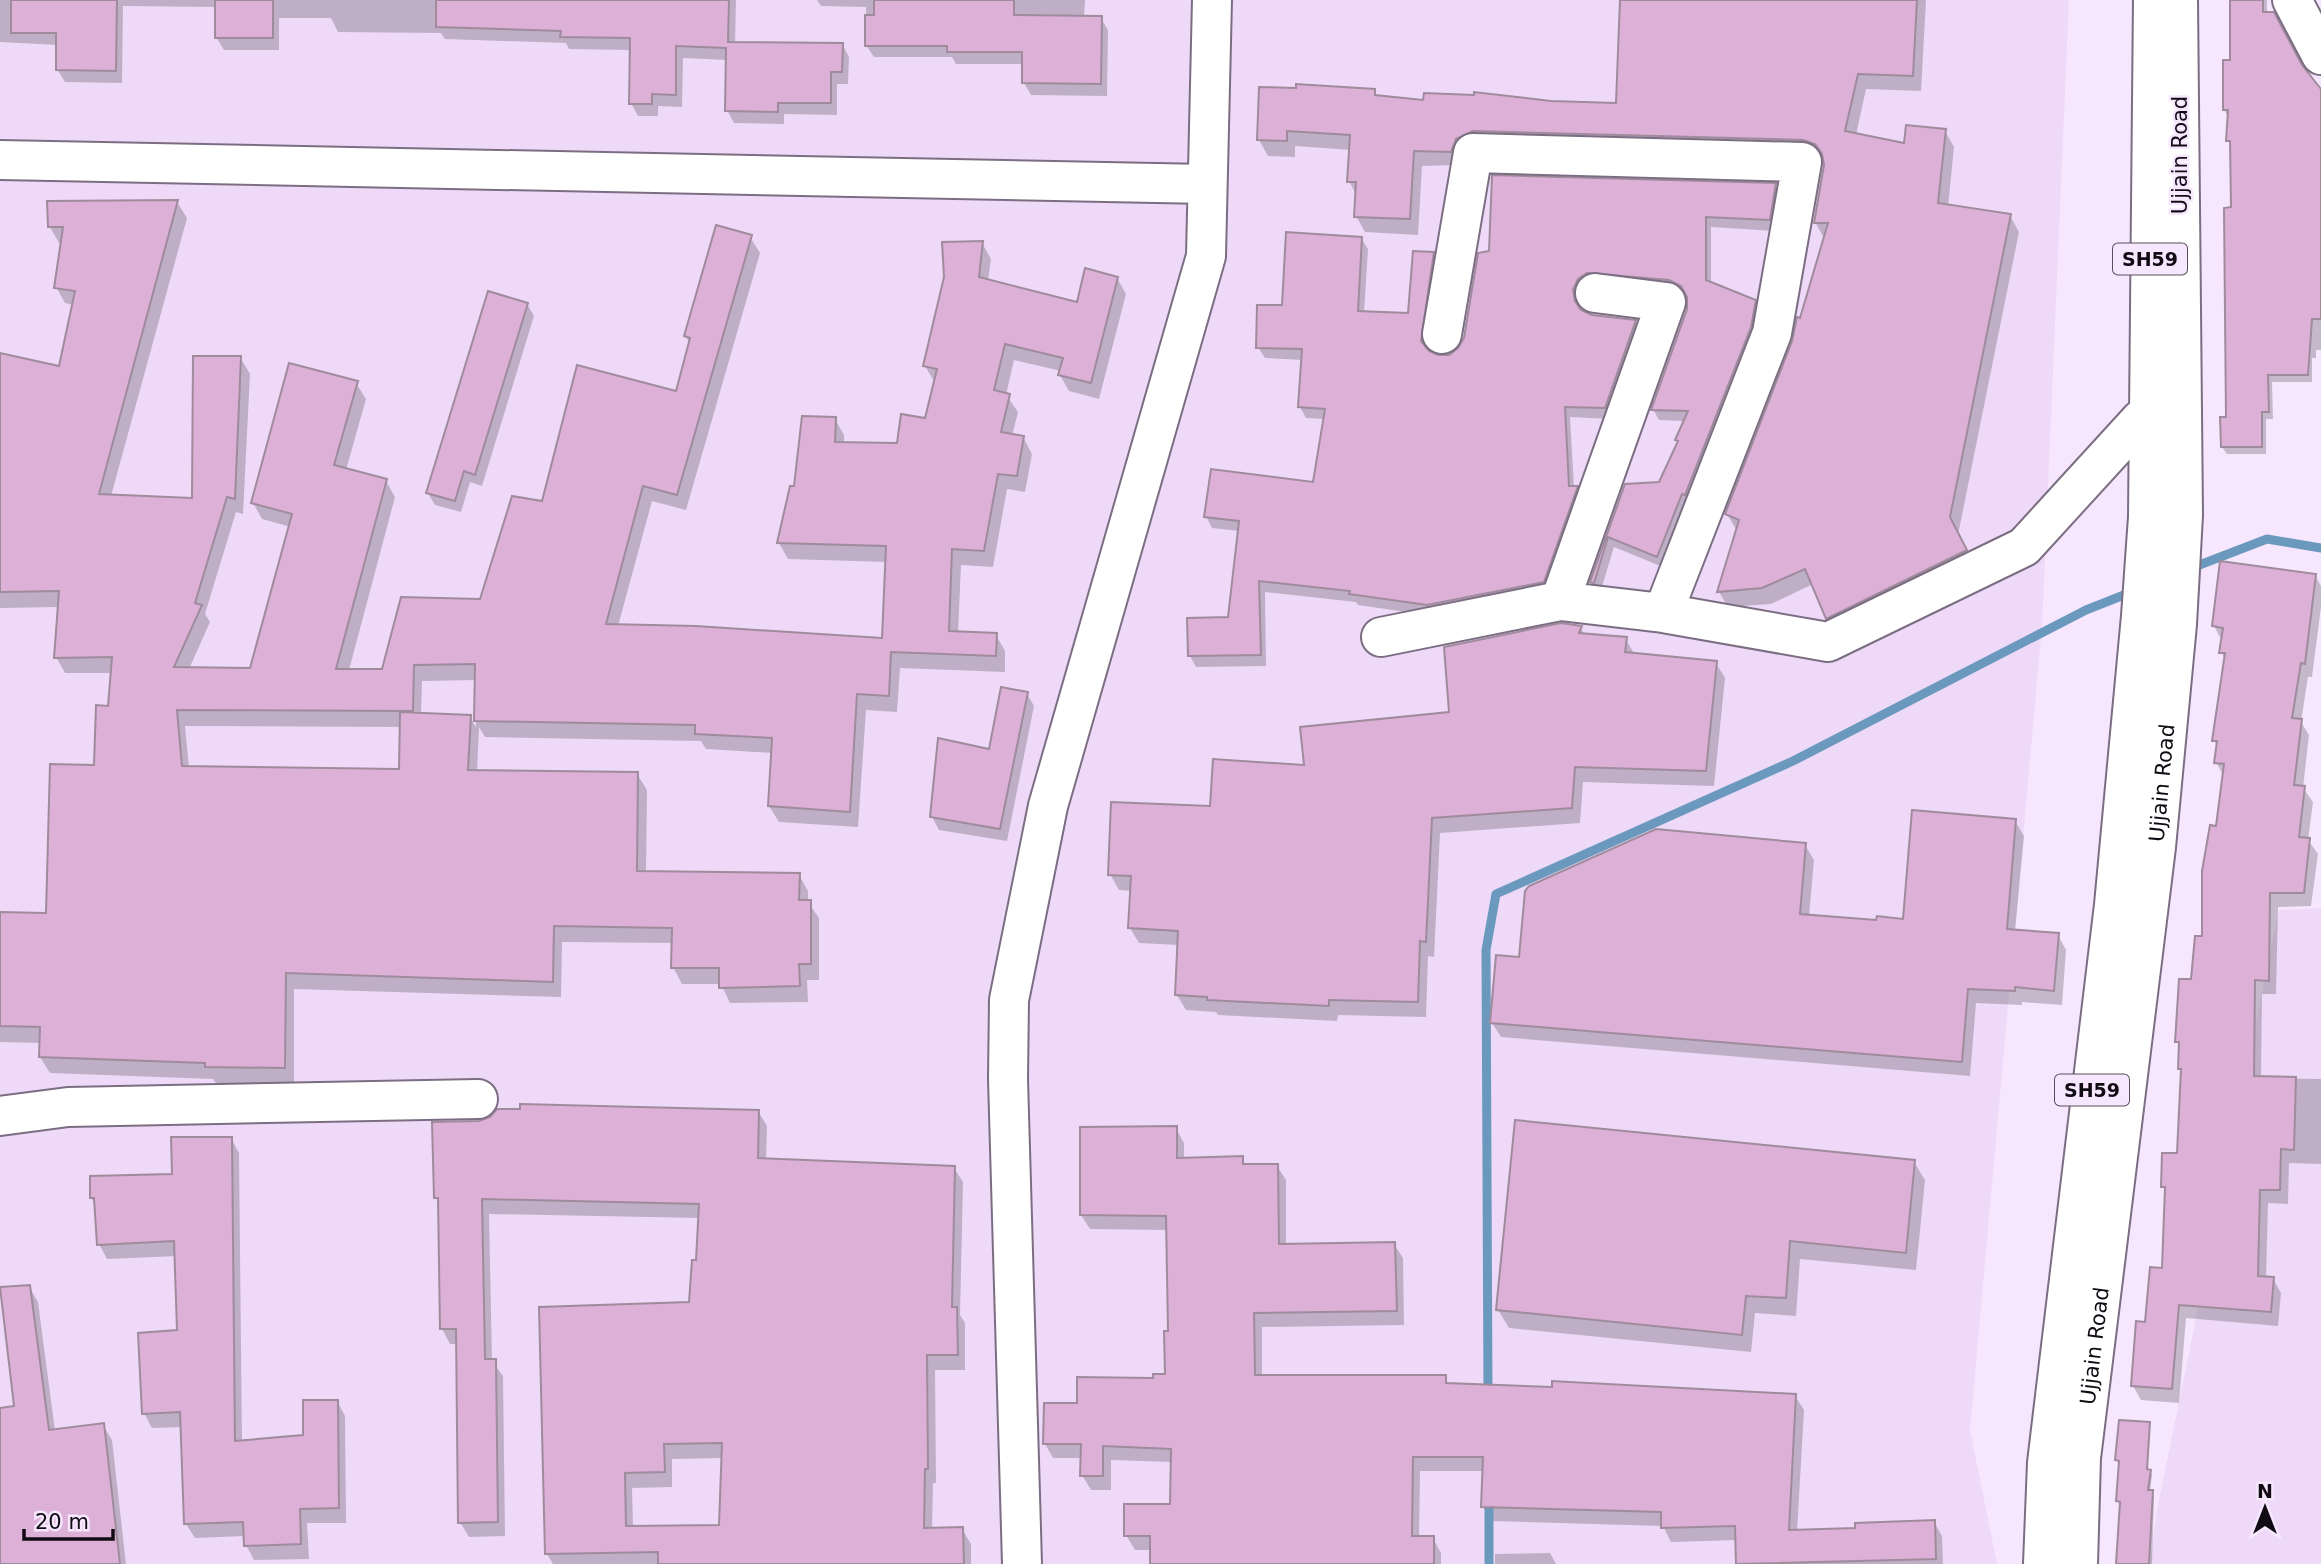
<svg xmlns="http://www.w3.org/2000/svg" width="2321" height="1564" font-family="'DejaVu Sans',sans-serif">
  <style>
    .built { fill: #eedaf8 }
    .shadow { fill: #0003; fill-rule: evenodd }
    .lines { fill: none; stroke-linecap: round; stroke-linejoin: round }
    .stream { stroke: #6b99bd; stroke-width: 9 }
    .building { fill: #dcb0d7; stroke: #9f8b9c; stroke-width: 2; fill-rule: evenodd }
    .minor-casing { stroke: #7c6e82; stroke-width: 42 }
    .major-casing { stroke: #7c6e82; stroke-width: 42 }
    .minor { stroke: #fff; stroke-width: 38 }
    .major { stroke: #fff; stroke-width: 38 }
    .labels { text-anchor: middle; stroke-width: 5; stroke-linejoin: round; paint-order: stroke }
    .shield { fill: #f7e7fe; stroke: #564e5a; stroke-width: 2 }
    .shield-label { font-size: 19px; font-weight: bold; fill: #110c14 }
    .street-label { font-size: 21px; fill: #110c14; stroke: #f7e7fe }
  </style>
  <rect width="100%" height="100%" fill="#f7e7fe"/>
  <path class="built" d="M0,0H2069L2042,626L1970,1430L1997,1564H0Z
    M2321,908V1564H2150L2157,1510L2279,910Z"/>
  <path class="shadow" d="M0,0H736L735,44H842L849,57L848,84H837V115L784,114V124L734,123L727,110V60L683,58L682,107L658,106V116H638L631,103V50L569,49L566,43L445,39L441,33L338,32L331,18H279V50H224L216,37V7L123,6L122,83L65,82L57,69L58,45L0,42Z
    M817,0H1085L1084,17L1101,18L1108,30L1107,96L1031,95L1024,83V64H956L952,57H874L866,45V7L821,6Z
    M1622,0H1926L1921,91L1866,89L1856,135L1906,145L1945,131L1954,147L1948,207L2010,216L2019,232L1958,535L1974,567L1836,634L1813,584L1771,604L1728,607L1719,592L1736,529L1727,514L1801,320L1824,238L1815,222L1825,160L1813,155L1422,166L1418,235L1365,232L1356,216L1357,196L1349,181L1351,150L1295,146V157L1268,156L1259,140L1374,91L1378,97L1425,102L1617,105Z
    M2232,0H2267V13L2271,22L2321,93V350H2316V358H2312V382H2272L2273,419H2266V454H2227L2222,447L2228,419L2233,209L2232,148L2228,140L2229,118L2224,110L2232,61Z
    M1775,185L1781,196L1775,231L1711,227V284L1754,301L1761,313L1663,567L1614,547L1600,593L1592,582L1626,485L1660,484L1679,444L1677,440L1685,421L1659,420L1653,409L1688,310L1689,297L1677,291L1583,292L1580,311L1592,316L1635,322L1642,333L1611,419L1570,417L1574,488L1577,487L1583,498L1549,593L1434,616L1358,605L1356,602L1265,592L1266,666L1196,667L1190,656L1229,618L1239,531L1212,528L1206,516L1315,484L1325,419L1306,418L1300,407L1303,360L1265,358L1258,347L1283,307L1361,238L1368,249L1364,313L1410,315L1433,254L1439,265L1427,352L1437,357L1449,356L1460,350L1465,338L1480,255Z
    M177,202L187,218L111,496L194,500L240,357L250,374L243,514L236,512L205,614L210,622L189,669H252L291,527L262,519L253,503L356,383L366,399L346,470L386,481L395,497L349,670L384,671L482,601L544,503L677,393L690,345L686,336L750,237L760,253L686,510L652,501L618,626L884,640L887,562L788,559L779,543L796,488L835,419L844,435V444L899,445L926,420L935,383L925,366L982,243L991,259L988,281L1078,304L1117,278L1126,294L1099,399L1069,391L1060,375L1061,371L1014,360L1006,395L1018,412L1012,436L1023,437L1032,454L1025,492L1007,489L993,567L961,565L958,633L996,635L1005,651V672L900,668L897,712L866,710L858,827L779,822L769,806L773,753L706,749L701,741L485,737L479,727L477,772L637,774L647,790L646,873L799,875L808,891V902L819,918V980H807L808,1002L730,1003L721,984H682L673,967L674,943L562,942L561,997L294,989V1083H216L213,1079L50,1073L40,1057L41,1043L0,1042V913L48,915L96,767L109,708L113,673H65L56,657L59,607L0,608V355L61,368L74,305L65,303L56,287L63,243H59L50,227ZM476,680V727L470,717L421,715L422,681ZM185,726L402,727L400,771L189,768Z
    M527,304L534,316L482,486L470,482L461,512L435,505L428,493Z
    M2315,575L2321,586V607L2312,677H2308L2301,722L2309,735L2303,788L2313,802L2308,840L2318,854L2311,906L2278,907L2276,994H2262L2261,1078L2321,1079V1164L2289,1163L2288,1204L2268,1203L2266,1278L2273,1279L2281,1293L2278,1326L2186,1318L2179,1403L2141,1400L2133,1386L2147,1324L2164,1270L2166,1192L2163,1186L2179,1155L2183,1073L2181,1048L2177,1041L2203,938L2224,777L2216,762L2218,748L2214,740L2226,661L2221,652L2222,641L2214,626Z
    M1580,627L1585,635L1625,638L1635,655L1716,663L1725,678L1714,786L1583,782L1580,823L1440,833L1434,957L1428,956L1426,1017L1338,1015L1337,1021L1218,1015L1216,1012L1186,1010L1177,995L1179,945L1139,943L1130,928L1132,891L1119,890L1110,874L1212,808L1306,767L1451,713Z
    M1027,694L1034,706L1007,841L939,830L932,817L991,751Z
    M2015,821L2024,836L2015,932L2058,935L2066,950L2062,1005L2022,1002V1005L1976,1003L1970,1076L1501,1037L1492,1023L1521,959L1805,845L1814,860L1809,916L1878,922L1905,921Z
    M758,1111L767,1126L766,1160L954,1168L963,1182L960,1315L965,1323V1370H935L936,1483H933L932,1530L962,1529L971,1544V1564H553L547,1554L691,1304L698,1262L700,1218L489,1214L492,1361L503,1376L505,1536L469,1537L460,1522L458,1344H450L442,1329L440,1205L436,1197ZM723,1458L720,1526L633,1527L632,1488L672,1487V1459Z
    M1176,1128L1184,1143V1159L1242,1158L1246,1166H1277L1286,1180V1246L1394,1244L1403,1258L1404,1325L1262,1327V1377H1445L1449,1385L1795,1396L1804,1410L1797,1532L1934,1522L1942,1536L1943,1564H1738V1540L1671,1542L1663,1526L1491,1521L1483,1507L1484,1471H1420L1419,1538H1433L1441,1553V1564H1152V1550H1135L1126,1535L1171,1506L1172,1462L1111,1460V1490H1091L1082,1475V1458H1053L1045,1444L1046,1405H1079L1167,1376L1170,1333L1168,1230L1090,1229L1081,1215Z
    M231,1138L239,1153L242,1442L305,1437L337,1401L345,1416L346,1523H307L309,1559L254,1560L246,1545L245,1536L195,1538L186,1524L183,1427L152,1428L144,1413L179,1331L177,1256L107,1259L99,1244L97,1207L91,1198L92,1177L174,1175Z
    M1914,1162L1925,1180L1916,1270L1800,1259L1796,1316L1755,1313L1751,1352L1509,1328L1498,1310Z
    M29,1287L38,1302L55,1431L103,1425L112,1440L126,1564H0V1410L16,1408Z
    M2149,1424L2148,1471L2152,1475L2150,1492L2154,1496L2152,1564H2118L2120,1464L2117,1460Z
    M1550,1553L1556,1564H1495V1554Z"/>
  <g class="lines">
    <path class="stream" d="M2189,569L2267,539L2321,548
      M1488,1394L1486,950L1496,894L1793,761L2086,610L2134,591
      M1489,1495V1564"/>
  </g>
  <path class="building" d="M11,0H117L116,71L56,70V33H11Z
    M215,0H273V38H215Z
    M436,0H729L728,42L843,43L842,72H831V103H778V112L725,111L726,48L676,46V95L652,94V104H629L630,38L560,37L561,31L436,27Z
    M874,0H1014V15L1102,16L1101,84L1022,83V52H947V46H865V15H874Z
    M1620,0H1917L1913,76L1858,74L1845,131L1904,143L1906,125L1946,129L1938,203L2011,214L1950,517L1967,550L1826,619L1805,569L1762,588L1717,592L1739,520L1725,514L1792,341L1797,317L1800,318L1828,223H1814L1824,165L1822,154L1815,144L1803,140L1473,131L1456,139L1451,152L1414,151L1410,219L1354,217L1356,182H1347L1350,135L1287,131V141L1257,140L1259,87L1296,88V84L1375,89V95L1423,100L1424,93L1474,95V92L1551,101L1616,103Z
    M2230,0H2263V12H2274L2302,65L2321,89V319H2312L2308,375H2268L2269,412H2262V447H2221L2220,417H2226L2224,208L2231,207L2230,141H2226L2228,110H2223V60H2230Z
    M1492,175L1776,183L1770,220L1706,217V280L1756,300L1751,327L1685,495L1682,494L1657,557L1608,537L1594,583L1590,582L1625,484L1659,482L1678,441L1675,440L1688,411L1651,410L1687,309V297L1681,286L1669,280L1587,273L1578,279L1573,290L1575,301L1581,310L1592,315L1636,320L1605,408L1565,407L1569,486H1578L1544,582L1427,605L1349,594L1350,591L1259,581L1261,655L1188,656L1187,618L1228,617L1239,521L1204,517L1211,469L1313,482L1325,409L1298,407L1302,349L1256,348L1257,305H1282L1286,232L1362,237L1358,311L1408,313L1413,251L1434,252L1421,341L1429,351L1438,355H1449L1458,348L1464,338L1478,253L1489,251Z
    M178,200L99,494L192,498L193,356H241L235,499L227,497L195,603L202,605L174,667L250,668L292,514L251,503L289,363L358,381L334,465L387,479L336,669H382L401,597L480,599L512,496L542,501L577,365L676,391L690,338L684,336L716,225L752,235L677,495L643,486L606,624L696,626L882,638L886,546L777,543L790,486H794L802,416L836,417L835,442L897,443L901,414L925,418L937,369L923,366L944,277L942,242L983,241L979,277L1077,302L1085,268L1118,277L1091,383L1058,375L1063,358L1005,344L994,390L1010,394L1001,432L1024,436L1017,476L998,474L984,551L952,549L949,631L997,633L996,656L891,652L889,696L857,694L850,812L768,806L772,738L695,734V725L474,721L475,664L414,665L413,711L177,710L182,766L399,769L400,712L471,715L468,770L638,772L637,871L800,873L799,900H811V964H799L800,986L719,988V968H671L672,928L554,926L553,982L286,973L285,1068L205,1067V1063L39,1057L40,1027L0,1026V912L46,913L50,764L94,765L96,705L108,706L112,657L54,658L59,591L0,592V353L59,366L75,291L54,288L63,227H48L47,201Z
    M488,291L528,303L475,475L464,471L455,501L426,493Z
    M2220,561L2316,574L2305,664L2301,663L2292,718L2302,719L2294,785L2305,786L2299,837L2310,838L2304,893H2270L2269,981L2255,980L2254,1076L2296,1077L2294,1150L2281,1149L2280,1190H2260L2258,1276L2274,1277L2271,1312L2179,1305L2172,1389L2131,1386L2136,1321L2145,1322L2150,1267L2162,1268L2165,1187H2161L2162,1153H2177L2181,1069H2178L2179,1042H2175L2179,979H2191L2195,936H2202V871L2210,825L2216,826L2224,764L2214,763L2217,741H2212L2225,653H2219L2223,628L2212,626Z
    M1561,623L1582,626L1579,633L1627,637L1625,652L1717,661L1706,771L1575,767L1572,808L1432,818L1426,942L1420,941L1418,1002L1329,1000V1006L1207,1000V997L1175,995L1178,931L1128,928L1131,876L1108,875L1111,802L1210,806L1213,759L1304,765L1300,727L1449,712L1444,647Z
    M1001,687L1028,692L1000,829L930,817L938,738L989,749Z
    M1912,810L2016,819L2007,929L2059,933L2054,991L2015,987V991L1968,989L1962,1062L1490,1023L1496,955L1519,957L1525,891L1529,886L1656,829L1806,843L1800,914L1876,920L1877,916L1903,919Z
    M520,1104L759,1110L758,1158L955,1166L952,1307H957L958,1355H927L928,1469H925L924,1528L963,1527L964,1564H658V1552L545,1554L539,1307L689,1302L692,1260H696L699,1204L482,1199L485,1359H496L498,1522L458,1523L456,1329H440L438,1198H434L432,1122L479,1121L490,1117L497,1109H520ZM722,1443L719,1525L626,1526L625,1473L665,1472L664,1444Z
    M1515,1120L1915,1160L1906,1253L1790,1241L1786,1298L1746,1296L1742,1335L1496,1310Z
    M1177,1126V1158L1243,1156V1164H1278L1279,1244L1395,1242L1397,1311L1254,1313L1255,1375H1446V1383L1552,1387V1381L1796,1394L1789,1530L1855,1528V1523L1935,1520L1936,1559L1736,1564L1735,1526L1661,1528V1512L1481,1507L1483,1457H1413L1412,1536H1434V1564H1150V1536H1124V1504H1170L1171,1449L1103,1446V1476H1080L1081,1444H1043L1044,1403H1077V1377L1153,1378V1374H1165L1164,1331H1168L1166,1216L1080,1215V1127Z
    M171,1137H232L235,1441L303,1435V1400H338L339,1508L300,1509L301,1544L244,1546L243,1522L184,1524L180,1412L142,1414L138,1333L177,1330L174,1241L97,1245L94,1198H90V1176L172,1174Z
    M30,1285L49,1430L104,1423L120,1564H0V1408L14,1406L0,1287Z
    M2119,1420L2150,1422L2147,1469L2151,1470L2148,1490H2153L2149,1564H2116L2120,1502L2116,1501L2119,1461L2115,1460Z"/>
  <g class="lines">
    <defs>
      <path id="minor" d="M2292,0L2321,55
        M0,160L1207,184
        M1442,334L1473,153L1802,162L1772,333L1663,613L1828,642L2024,547L2141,419L2148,417
        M1560,601L1666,302L1595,293
        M1381,637L1560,601L1663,613
        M0,1116L68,1107L478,1099
        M1022,1564L1008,1079L1009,1000L1048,806L1206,256L1212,0"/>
      <g id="major">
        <path d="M2043,1564L2047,1463L2114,905L2141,616L2148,517L2153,0"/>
        <path id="s1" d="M2078,1564L2081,1458L2156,847L2177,624L2183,515L2178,0"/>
      </g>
    </defs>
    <use href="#minor" class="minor-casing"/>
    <use href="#major" class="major-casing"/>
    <use href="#minor" class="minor"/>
    <use href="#major" class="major"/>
  </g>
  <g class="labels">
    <g class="shield">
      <rect x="2113" y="243.5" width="74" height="31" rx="5"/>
      <rect x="2055" y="1074.5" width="74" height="31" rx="5"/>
    </g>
    <g class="shield-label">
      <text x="2150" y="266">SH59</text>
      <text x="2092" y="1097">SH59</text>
    </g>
    <g class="street-label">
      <text transform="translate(2180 155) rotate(-90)" y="7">Ujjain Road</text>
      <text dy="7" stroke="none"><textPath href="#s1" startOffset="786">Ujjain Road</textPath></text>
      <text dy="7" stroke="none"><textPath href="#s1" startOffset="219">Ujjain Road</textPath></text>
    </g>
  </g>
  <g transform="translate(2265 1508)" stroke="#f7e7fe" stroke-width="5" paint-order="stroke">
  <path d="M0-5L12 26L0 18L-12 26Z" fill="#110c14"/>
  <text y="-10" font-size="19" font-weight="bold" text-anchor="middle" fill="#110c14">N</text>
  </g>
  <path d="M24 1529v10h89v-10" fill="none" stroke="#110c14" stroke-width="3.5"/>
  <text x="35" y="1529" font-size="21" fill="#110c14" stroke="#f7e7fe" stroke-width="5" paint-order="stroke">20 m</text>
</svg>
